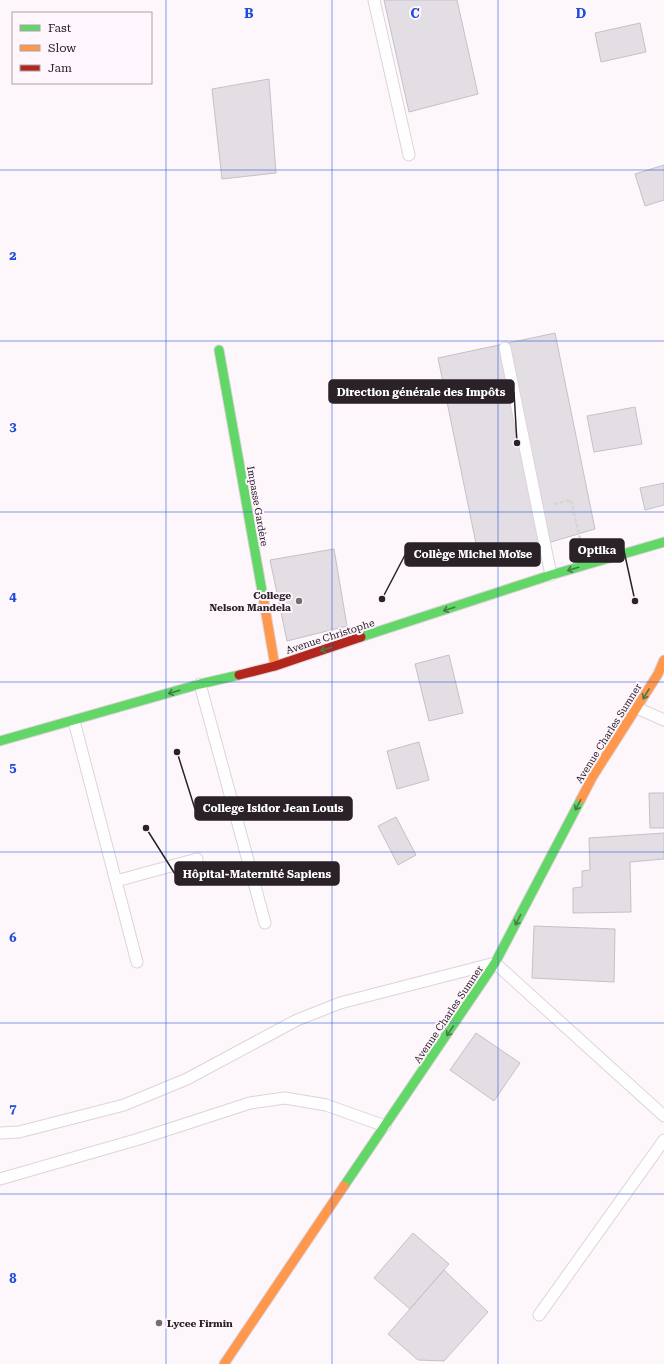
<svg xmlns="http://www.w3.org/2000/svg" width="664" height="1364" font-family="'Roboto Serif',serif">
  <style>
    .building { fill: #e3dde4; stroke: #c5c1c7 }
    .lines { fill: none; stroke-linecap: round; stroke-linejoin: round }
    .lane-casing { stroke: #dcd4da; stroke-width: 13 }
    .fast-casing { stroke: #dcd4da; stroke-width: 11 }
    .slow-casing { stroke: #dcd4da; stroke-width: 11 }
    .jam-casing { stroke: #dcd4da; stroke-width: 11 }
    .path { stroke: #d7d5d6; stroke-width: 2.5; stroke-dasharray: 4 2; stroke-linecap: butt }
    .lane { stroke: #fffefe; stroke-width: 11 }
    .fast { stroke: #63d668; stroke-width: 9 }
    .slow { stroke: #ff974d; stroke-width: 9 }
    .jam { stroke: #b3261e; stroke-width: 9 }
    .oneway { stroke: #477c48 }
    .grid { fill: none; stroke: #1d4ed8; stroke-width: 1; stroke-opacity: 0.55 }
    .poi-dot { fill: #746d72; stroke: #fff5fc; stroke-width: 1.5 }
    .labels { text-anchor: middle; stroke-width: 4; stroke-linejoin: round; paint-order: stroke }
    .street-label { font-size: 10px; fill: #2b2229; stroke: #fff5fc }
    .poi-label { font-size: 10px; font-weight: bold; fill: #2b2229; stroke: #fff5fc; text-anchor: end }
    .grid-label { font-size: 13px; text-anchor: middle; font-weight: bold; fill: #1d4ed8; stroke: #fff5fc; stroke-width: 4; stroke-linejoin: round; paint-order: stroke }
    .leader { fill: none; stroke: #2b2229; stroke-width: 1.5 }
    .callout-dot { fill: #2b2229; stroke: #fff5fc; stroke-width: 1.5 }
    .callout { fill: #2b2229; stroke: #2b2229; stroke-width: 1.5 }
    .callout-label { font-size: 11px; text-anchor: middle; font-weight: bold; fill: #fff }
  </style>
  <rect width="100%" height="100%" fill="#fdf7fb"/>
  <path class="building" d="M384,0H457L478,94L409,112Z
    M640,23L646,52L601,62L595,33Z
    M269,79L276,173L222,179L212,89Z
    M664,165V200L645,206L635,174Z
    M555,333L595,529L480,563L438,358Z
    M635,407L642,444L594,452L587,416Z
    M664,483V505L645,510L640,488Z
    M334,549L347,626L287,641L270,560Z
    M449,655L463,713L429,721L415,664Z
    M419,742L429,780L397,789L387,751Z
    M649,793H664V828H650Z
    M396,817L416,855L398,865L378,826Z
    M664,833V859L630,862L631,912L573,913V888L582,887V871L590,870L589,838Z
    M534,926L615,929L614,982L532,978Z
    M476,1033L520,1063L494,1101L450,1070Z
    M413,1233L449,1264L410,1309L374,1278Z
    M444,1270L488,1312L444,1361L418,1360L388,1334Z"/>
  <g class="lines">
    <defs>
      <path id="lane" d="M374,0L409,155
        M505,348L551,575
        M200,684L265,923
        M637,708L664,720
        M74,721L137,962
        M116,881L197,859
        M0,1133L19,1132L124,1105L187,1079L297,1020L340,1003L495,963L664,1116
        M0,1179L139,1139L250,1103L285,1098L326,1105L385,1126
        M539,1315L664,1140"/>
      <path id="fast" d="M219,350L264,602
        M361,637L551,575L664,542
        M0,741L200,684L239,675
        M344,1186L495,963L581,799"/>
      <path id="slow" d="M264,602L275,666
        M581,799L593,776L658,674L664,660
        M224,1364L344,1186"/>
      <path id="jam" d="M239,675L275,666L361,637"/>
    </defs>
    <use href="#lane" class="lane-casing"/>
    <use href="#fast" class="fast-casing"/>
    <use href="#slow" class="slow-casing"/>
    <use href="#jam" class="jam-casing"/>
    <path class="path" d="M554,504L571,500L581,543"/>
    <use href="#lane" class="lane"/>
    <use href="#fast" class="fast"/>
    <use href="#slow" class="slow"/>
    <use href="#jam" class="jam"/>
  </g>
  <defs><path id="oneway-shaft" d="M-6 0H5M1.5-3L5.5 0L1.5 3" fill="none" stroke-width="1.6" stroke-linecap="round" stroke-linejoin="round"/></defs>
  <g class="oneway">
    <use href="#oneway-shaft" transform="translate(573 569) rotate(164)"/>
    <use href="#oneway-shaft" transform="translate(449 609) rotate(162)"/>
    <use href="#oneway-shaft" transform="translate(326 649) rotate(162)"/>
    <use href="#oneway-shaft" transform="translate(174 692) rotate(164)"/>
    <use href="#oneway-shaft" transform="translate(646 694) rotate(121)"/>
    <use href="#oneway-shaft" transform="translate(578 805) rotate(117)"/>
    <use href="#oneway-shaft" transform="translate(518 920) rotate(117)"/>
    <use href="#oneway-shaft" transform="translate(450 1031) rotate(124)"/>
  </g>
  <path class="grid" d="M166,0V1364M332,0V1364M498,0V1364M0,170H664M0,341H664M0,512H664M0,682H664M0,852H664M0,1023H664M0,1194H664"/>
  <g class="poi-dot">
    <circle cx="299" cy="601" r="4"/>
    <circle cx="159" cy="1323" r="4"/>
  </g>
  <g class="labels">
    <g class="street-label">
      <text transform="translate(258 506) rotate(80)" y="4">Impasse Gardère</text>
      <text transform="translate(330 636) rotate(-18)" y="4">Avenue Christophe</text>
      <text transform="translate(608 733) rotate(-58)" y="4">Avenue Charles Sumner</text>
      <text transform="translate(448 1014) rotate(-56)" y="4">Avenue Charles Sumner</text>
    </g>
    <g class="poi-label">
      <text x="291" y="599">College<tspan x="291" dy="12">Nelson Mandela</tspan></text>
      <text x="167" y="1327" text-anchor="start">Lycee Firmin</text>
    </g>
  </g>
  <g class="grid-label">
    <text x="249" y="18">B</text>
    <text x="415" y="18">C</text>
    <text x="581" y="18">D</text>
    <text x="13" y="260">2</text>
    <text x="13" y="431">3</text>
    <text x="13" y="601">4</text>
    <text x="13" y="772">5</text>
    <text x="13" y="942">6</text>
    <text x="13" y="1113">7</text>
    <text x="13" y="1283">8</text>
  </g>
  <path class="leader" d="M517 443L514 392M635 601L624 551M382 599L405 555M177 752L195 809M146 828L175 874"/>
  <g class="callout-dot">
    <circle cx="517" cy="443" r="4"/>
    <circle cx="635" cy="601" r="4"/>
    <circle cx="382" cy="599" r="4"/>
    <circle cx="177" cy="752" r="4"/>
    <circle cx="146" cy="828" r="4"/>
  </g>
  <g class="callout">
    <rect x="329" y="380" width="185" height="23" rx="4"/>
    <rect x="570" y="539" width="54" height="23" rx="4"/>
    <rect x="405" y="543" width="135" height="23" rx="4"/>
    <rect x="195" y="797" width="157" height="23" rx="4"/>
    <rect x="175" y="862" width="164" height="23" rx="4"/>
  </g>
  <g class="callout-label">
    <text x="421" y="396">Direction générale des Impôts</text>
    <text x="597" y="554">Optika</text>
    <text x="473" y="558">Collège Michel Moïse</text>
    <text x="273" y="812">College Isidor Jean Louis</text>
    <text x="257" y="878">Hôpital-Maternité Sapiens</text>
  </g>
  <rect x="12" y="12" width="140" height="72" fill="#fff5fc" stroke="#aaa1a8"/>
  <rect x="20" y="25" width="20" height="6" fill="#63d668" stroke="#aaa1a8"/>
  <text x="48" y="32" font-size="12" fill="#2b2229">Fast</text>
  <rect x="20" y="45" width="20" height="6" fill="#ff974d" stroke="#aaa1a8"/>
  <text x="48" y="52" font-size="12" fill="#2b2229">Slow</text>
  <rect x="20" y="65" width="20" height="6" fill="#b3261e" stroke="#aaa1a8"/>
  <text x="48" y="72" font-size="12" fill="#2b2229">Jam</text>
</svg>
